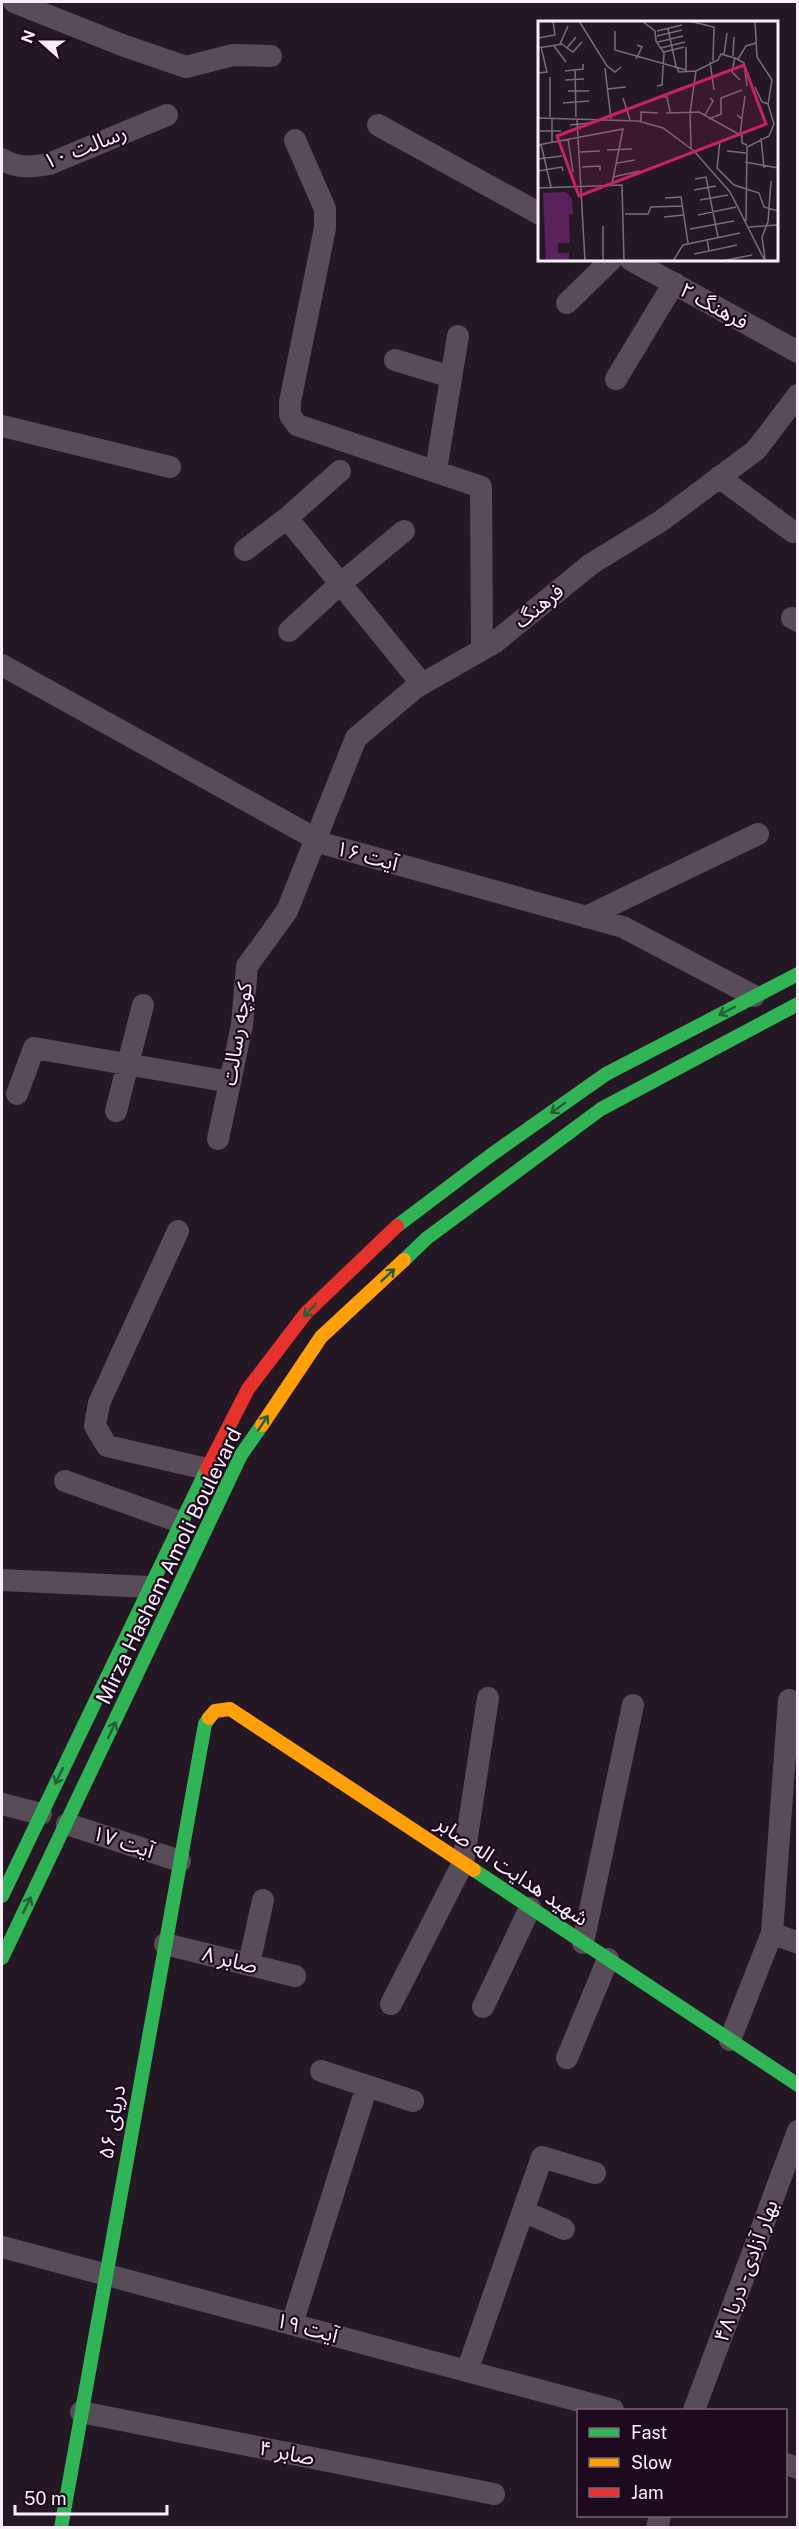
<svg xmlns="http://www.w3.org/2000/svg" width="799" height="2529" font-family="'Public Sans','Noto Sans Arabic',sans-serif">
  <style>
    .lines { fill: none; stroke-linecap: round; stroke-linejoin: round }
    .street { stroke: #574c57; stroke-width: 22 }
    .fast { stroke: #30b455; stroke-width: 14 }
    .slow { stroke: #ff9f0a; stroke-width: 14 }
    .jam { stroke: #e5322d; stroke-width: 14 }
    .oneway { stroke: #265f3a }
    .labels { text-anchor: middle; stroke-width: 4.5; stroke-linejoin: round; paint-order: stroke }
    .street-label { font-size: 21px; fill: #fbedfb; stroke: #1d0a1e }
    .inset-road { fill: none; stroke: #796d79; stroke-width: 1.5 }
    .view { fill: #c52363; fill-opacity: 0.15; stroke: #c52363; stroke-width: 3 }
    .inset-edge { fill: none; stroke: #fbedfb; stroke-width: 3 }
  </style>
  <rect width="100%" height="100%" fill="#231823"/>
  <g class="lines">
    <path class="street" d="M14,2L122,45L186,67L233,55L271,56
      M378,125L540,214
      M295,140L325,209V228L290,402V415L297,425L481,487L482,649
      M2,159C17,169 32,167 49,164L167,115
      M631,260L798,352
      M567,303L611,260
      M395,360L451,377
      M616,379L674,283
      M2,426L170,467
      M436,470L458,336
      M719,477L793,532
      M287,518L340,471
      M245,550L287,518L422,684
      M792,618L798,621
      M289,631L340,584L404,531
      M2,665L325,844L623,927L754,996
      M586,917L758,834
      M17,1094L34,1048L230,1082
      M116,1111L143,1005
      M218,1139L242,1025L247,966L287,911L356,738L415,688L494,643L591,564L661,521L756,450L798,395
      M178,1231L99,1403L95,1426L107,1446L207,1469
      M65,1481L180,1522
      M2,1580L149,1587
      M2,1804L41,1814
      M67,1824L180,1861
      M772,1933L798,1943
      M583,1943L633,1705
      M165,1944L295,1976
      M249,1964L263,1900
      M391,2004L463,1863L488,1698
      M483,2007L530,1908
      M730,2040L772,1933L789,1700
      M567,2058L608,1959
      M321,2071L413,2101
      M523,2211L564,2229
      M2,2247L613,2410
      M292,2324L367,2086
      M467,2371L542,2157L595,2173
      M694,2410L798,2131
      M81,2412L494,2494
      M786,2464L798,2468
      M657,2528L660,2516"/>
    <path class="fast" d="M397,1226L491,1155L606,1074L798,974
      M404,1260L427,1238L601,1109L798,1004
      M474,1870L798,2085
      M2,1896L207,1469
      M2,1958L241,1455L262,1425
      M61,2528L205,1724L209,1718"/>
    <path class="slow" d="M262,1425L321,1337L404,1260
      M209,1718L215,1711L230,1709L474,1870"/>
    <path class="jam" d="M207,1469L248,1389L306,1313L397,1226"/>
  </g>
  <defs><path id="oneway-shaft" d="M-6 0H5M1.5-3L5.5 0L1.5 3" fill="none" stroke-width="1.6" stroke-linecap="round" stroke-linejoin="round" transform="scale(1.5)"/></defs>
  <g class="oneway">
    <use href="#oneway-shaft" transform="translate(727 1011) rotate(152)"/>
    <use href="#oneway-shaft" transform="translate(558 1108) rotate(145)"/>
    <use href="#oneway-shaft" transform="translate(388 1275) rotate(-43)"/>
    <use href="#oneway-shaft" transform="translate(310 1310) rotate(133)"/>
    <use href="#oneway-shaft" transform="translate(263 1423) rotate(-56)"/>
    <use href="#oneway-shaft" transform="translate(112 1730) rotate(-64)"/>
    <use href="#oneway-shaft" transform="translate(59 1776) rotate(116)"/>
    <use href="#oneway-shaft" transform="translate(27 1905) rotate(-64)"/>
  </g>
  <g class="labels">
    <g class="street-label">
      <text transform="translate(85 147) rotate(-21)" y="7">رسالت ۱۰</text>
      <text transform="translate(714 306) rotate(29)" y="7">فرهنگ ۲</text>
      <text transform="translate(539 606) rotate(-39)" y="7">فرهنگ</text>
      <text transform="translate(367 856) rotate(15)" y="7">آیت ۱۶</text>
      <text transform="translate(237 1034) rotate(-81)" y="7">کوچه رسالت</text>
      <text transform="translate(169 1566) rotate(-64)" y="7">Mirza Hashem Amoli Boulevard</text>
      <text transform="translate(123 1842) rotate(18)" y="7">آیت ۱۷</text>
      <text transform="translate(512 1871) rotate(34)" y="7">شهید هدایت اله صابر</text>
      <text transform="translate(230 1960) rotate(14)" y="7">صابر ۸</text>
      <text transform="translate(112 2122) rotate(-80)" y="7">دریای ۵۶</text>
      <text transform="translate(746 2271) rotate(-70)" y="7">بهار آزادی - دریا ۴۸</text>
      <text transform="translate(307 2328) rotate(15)" y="7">آیت ۱۹</text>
      <text transform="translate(287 2453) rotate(11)" y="7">صابر ۴</text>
    </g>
  </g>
  <g transform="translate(538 21)">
    <rect width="240" height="240" fill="#231823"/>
    <path d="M28,171L34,178L35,193L31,194L32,222H20V232H31V240H8L5,172Z" fill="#59225c"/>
    <path class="inset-road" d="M41,0L69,45L77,51L83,46M104,0L117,10L118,20L126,32L124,64L119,65M151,0L176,6L175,40M130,8L138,45M77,10V29L148,49V26M119,10L144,4M119,15L144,9M0,17L17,14L15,0M120,21L145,15M22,23L30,5M16,25L28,41M0,27L24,23L29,27L38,16M29,27L35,31L44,21M123,27L147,21M126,31L146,26M186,33L189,12M195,35L196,16M197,36L194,51L202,59M98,38L104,26L99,24M199,38L206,42L209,65M172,41L176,69M138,45L141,51L158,50L180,39L183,33L200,38L208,25L218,22M67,47L73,98M37,48L38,96M27,50L45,48V43M0,52L9,51L3,26M27,59L46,58M217,66L224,81L230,83M69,68L88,66M30,70H51M125,76H129L132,91M85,77L92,99M25,82L51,80M128,92L161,91L204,115V122L209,124M167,94L175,80L172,77M199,94L204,98L202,115M12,96V56M0,97L100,100L125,107L156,130L192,171L227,240M204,97L207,75M14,98V121M171,98L183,93V77L204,69M39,99L47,240M103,100V91L120,92M32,104L51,102M2,110H23M223,117L226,147M30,118L35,151M182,120L179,147L196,164L221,172L226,186L240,190M3,123L13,166M0,124L85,108L74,163M153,127L152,92L158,50M69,129L94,128M189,130L208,132M42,131L62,130M0,138L24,135M207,141L240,147M79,142L97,139M44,146L62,145V149M0,150L24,146L25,150M75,156L102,150M157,158L168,156L180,216M0,167L84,164L86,240M156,169L178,165M127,177L143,176L150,222M162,179L190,174M87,193H110L113,186L145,185M160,194L198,186M126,196L146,194M208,200L209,126L231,115L236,103L230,83L234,59L219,36L217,0M65,205V240M211,206L240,204M152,208L196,200M171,230L199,224M156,233L171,230L169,218M227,238L224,216L230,201L233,160M135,240L145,224L202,212M184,240L214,234"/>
    <path class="view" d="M206,44L228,103L41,175L19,115Z"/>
    <rect width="240" height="240" class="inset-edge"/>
  </g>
  <rect width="799" height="2529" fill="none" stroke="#fbedfb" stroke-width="6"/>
  <rect x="577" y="2409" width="210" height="108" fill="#1d0a1e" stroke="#766576" stroke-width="1.5"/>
  <rect x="589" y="2428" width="30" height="9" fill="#30b455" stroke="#766576" stroke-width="1.5"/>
  <text x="631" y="2439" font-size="18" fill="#fbedfb">Fast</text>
  <rect x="589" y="2458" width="30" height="9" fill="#ff9f0a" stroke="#766576" stroke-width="1.5"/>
  <text x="631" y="2469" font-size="18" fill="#fbedfb">Slow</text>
  <rect x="589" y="2488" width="30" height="9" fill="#e5322d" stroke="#766576" stroke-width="1.5"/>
  <text x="631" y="2499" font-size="18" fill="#fbedfb">Jam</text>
  <g transform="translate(42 42) rotate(291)" stroke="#1d0a1e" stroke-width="4.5" paint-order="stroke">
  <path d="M0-4.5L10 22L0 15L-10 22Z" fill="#fbedfb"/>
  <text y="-9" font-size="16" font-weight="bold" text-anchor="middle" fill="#fbedfb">N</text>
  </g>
  <path d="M15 2505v9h152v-9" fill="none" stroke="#fbedfb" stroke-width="3"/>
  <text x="24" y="2505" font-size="18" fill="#fbedfb" stroke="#1d0a1e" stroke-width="4.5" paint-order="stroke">50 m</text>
</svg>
